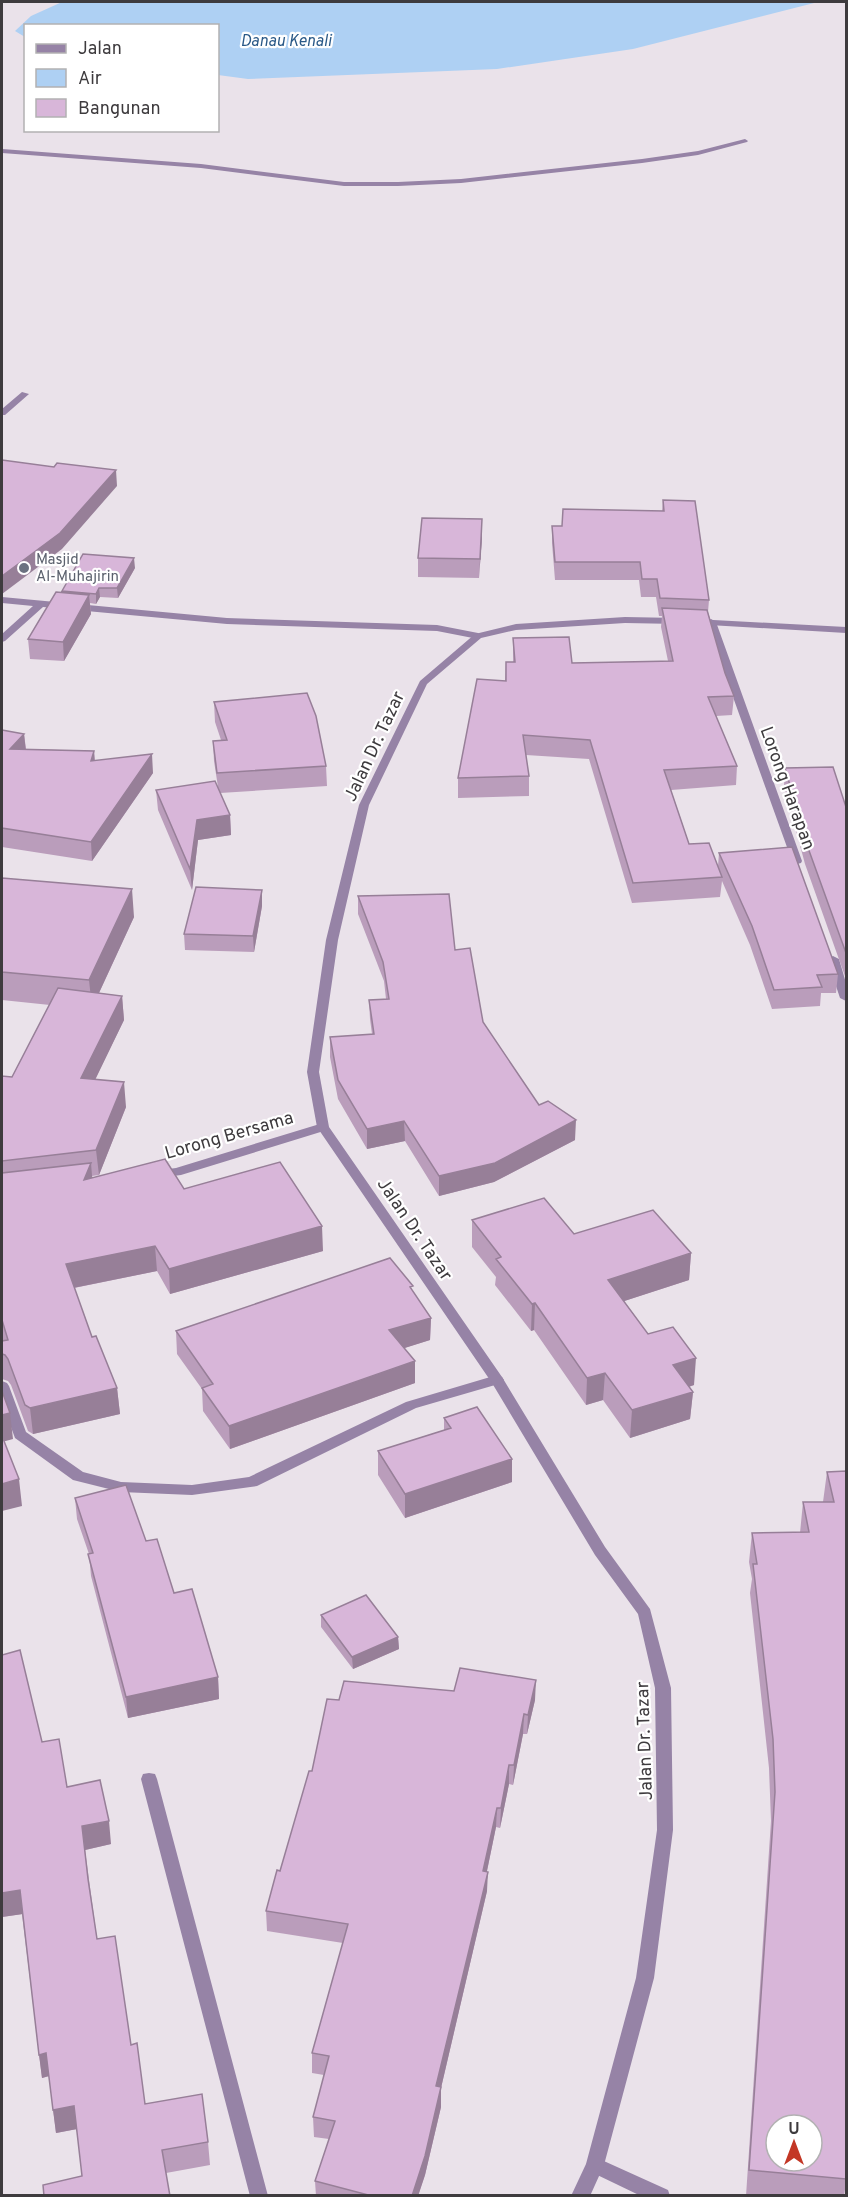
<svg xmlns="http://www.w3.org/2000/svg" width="848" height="2197" font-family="Overpass,sans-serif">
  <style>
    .water { fill: #aed0f3 }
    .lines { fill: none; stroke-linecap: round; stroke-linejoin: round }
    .minor { fill: #9683a6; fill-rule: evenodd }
    .tertiary { fill: #9683a6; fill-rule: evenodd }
    .wall { fill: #ba9dbb }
    .shaded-wall { fill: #977f98 }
    .building { fill: #d8b6d9; stroke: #977f98; stroke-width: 1.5; fill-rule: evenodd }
    .worship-dot { fill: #6b7280; stroke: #fff; stroke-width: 2 }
    .labels { text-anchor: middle; stroke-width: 4.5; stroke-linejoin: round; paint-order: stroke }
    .far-worship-label { font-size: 15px; fill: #5b616d; stroke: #fff; text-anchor: start }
    .far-water-label { font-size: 16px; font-style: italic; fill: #2a5987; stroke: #fff }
    .street-label { font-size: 18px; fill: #3e3b3e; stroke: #fff }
  </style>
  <rect width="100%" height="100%" fill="#eae2ea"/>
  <path class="water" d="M62,2H818L633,49L497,69L248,79L218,75V26H26L25,37L15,31L31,16Z"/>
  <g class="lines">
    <path class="minor" d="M745,139L748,141L747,142L698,155L642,163L461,183L398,186H344L201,168L2,153V149L201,164L344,182H398L461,179L642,159L698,151Z
      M22,392L29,394L5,415H2V409Z
      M2,597L227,618L437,625L478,633L483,636L478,639L437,631L227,624L43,607L5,641L2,642V634L33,606L2,603Z
      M711,619L716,622L802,861L801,863L797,864L792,861L706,622Z
      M833,956L839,959L846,983V1001L840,998L827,959Z
      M323,1123L329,1127L327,1130L181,1175L157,1178L151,1174L153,1171L176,1168Z
      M497,1375L502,1377L504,1380L502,1383L416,1408L257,1486L192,1495L121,1492L73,1480L15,1438L2,1403V1381L7,1383L9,1386L26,1432L83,1472L121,1482L192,1485L249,1477L406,1402Z
      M149,1773L155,1774L157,1779L268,2196H250L141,1779L143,1774Z
      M595,2157L668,2190L670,2196H641L589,2171L586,2165L589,2159Z"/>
    <path class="tertiary" d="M625,617L678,618L683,621L678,624L625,623L516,630L481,638L427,684L369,805L338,940L319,1072L329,1127L502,1377L605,1547L650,1609L671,1688L673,1830L654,1978L604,2165L590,2196H571L586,2164L636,1978L657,1830L655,1688L638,1614L595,1555L492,1383L317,1127L307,1072L326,940L359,805L420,681L475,634L516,624Z
      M695,619L846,627V633L692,624L690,622Z"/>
  </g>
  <path class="wall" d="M663,500L709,600L708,612L725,673L734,696L732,715L716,716L737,766L736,785L671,790L689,844L718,866L719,853L838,974L836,993H821L820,1006L772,1009L750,945L722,881L720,897L632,903L589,759L526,755L529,776V796L458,798V778L505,681L506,662H513V638L572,663L668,661L661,627L662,616H659L656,597H641L639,580H555L552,543V526H562L662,511Z
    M482,537L479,578L418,577V558Z
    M135,568L118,598L100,597L96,604L90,603L91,614L64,661L30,659L28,639L62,592V591Z
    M214,702L326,766L327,786L220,793L230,815L231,835L198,840L192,890L158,810L156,790L218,787L214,761L213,741L221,740L215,722Z
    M2,730L24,734L26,749L94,751L95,760L153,773L92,861L2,847Z
    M785,768L846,807V979L805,864L784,786Z
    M2,878L134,917L99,993L122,996L124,1020L95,1079L126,1107L99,1175L92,1176L93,1178L184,1189L323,1251L170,1294L157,1271L74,1288L92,1337L117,1388L120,1414L33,1434L28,1431L11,1385L8,1381L2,1379V1341H3L2,1335V1076L12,1077L50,1005L2,1000Z
    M262,890V906L254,952L185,950L184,934Z
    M358,896L455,950L483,1022L539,1105L575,1140L494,1182L439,1196L405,1141L367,1149L338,1099L330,1057V1037L372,1034L370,1019L369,1000L386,999L384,981L358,914Z
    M472,1220L574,1234L691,1253L689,1280L624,1301L648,1334L694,1385L689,1387L693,1392L690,1419L630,1438L603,1400L586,1405L534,1330L531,1331L495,1285L496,1277L472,1247Z
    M431,1318L430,1340L404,1348L415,1361V1383L230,1449L203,1411L202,1389L177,1354L176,1331Z
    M444,1418L512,1482L405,1518L378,1475V1451L444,1430Z
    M846,1471V2183L844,2196H746L771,1821L769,1768L750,1593L752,1579L749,1562L752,1533H800L803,1502H823L827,1472Z
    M75,1498L146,1541L218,1677L219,1699L128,1718L91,1576L89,1554L77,1519Z
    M321,1615L398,1637L399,1649L353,1669L321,1627Z
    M339,1700H535L527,1734H523L513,1785L509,1784L500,1828L496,1827L487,1871V1891L441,2088V2107L425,2175L418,2196H316L315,2181L329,2139L314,2137L313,2117L324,2075L312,2073V2053L343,1943L267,1931L266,1911L280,1871L312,1771Z
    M42,1742L67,1787L111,1844L85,1850L97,1939L131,2045L145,2104L208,2142L210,2165L166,2173L82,2176L77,2129L56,2133L49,2076L42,2078L22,1914L2,1917Z"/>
  <path class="shaded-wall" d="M116,470L117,486L62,549L2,594V576Z
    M482,519V537L479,578L480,559Z
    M134,558L135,568L118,598L117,588Z
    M99,588L100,597L96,604V594Z
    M89,595L91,614L64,661L63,642Z
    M24,734L26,752L10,749Z
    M94,751L95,770L91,761Z
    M152,754L153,773L92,861L91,842Z
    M230,815L231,835L198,840L192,890L190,869L197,820Z
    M132,889L134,917L92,1008L89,980Z
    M262,890V906L254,952L253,936Z
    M122,996L124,1020L84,1103L81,1078Z
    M124,1082L126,1107L99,1175L96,1150Z
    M576,1120L575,1140L494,1182L439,1196V1176Z
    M404,1121L405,1141L367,1149V1129Z
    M91,1163L93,1188L84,1180Z
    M322,1226L323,1251L170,1294L169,1269Z
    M155,1246L157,1271L68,1289L66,1264Z
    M691,1253L689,1280L606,1307L608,1280Z
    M535,1303L534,1330L531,1331L532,1304Z
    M431,1318L430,1340L389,1353V1330Z
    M696,1358L694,1385L671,1392L673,1365Z
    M415,1361V1383L230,1449L229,1426Z
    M605,1373L603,1400L586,1405L587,1378Z
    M117,1388L120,1414L33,1434L30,1408Z
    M693,1392L690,1419L630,1438L632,1410Z
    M10,1413L13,1439L2,1442V1415Z
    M512,1459V1482L405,1518V1494Z
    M19,1479L22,1506L2,1511V1484Z
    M398,1637L399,1649L353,1669L352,1657Z
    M218,1677L219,1699L128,1718L126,1697Z
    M536,1680L535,1700L527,1734L528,1715Z
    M524,1714L523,1734L513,1785L514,1765Z
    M509,1765V1784L500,1828L501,1808Z
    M497,1808L496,1827L483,1890V1871Z
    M109,1821L111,1844L85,1850L82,1826Z
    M488,1872L487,1891L441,2088V2107L425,2175L418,2196H412L436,2086Z
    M20,1890L23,1914L2,1917V1893Z
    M46,2053L49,2076L42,2078L39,2055Z
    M74,2106L77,2129L56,2133L53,2110Z"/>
  <path class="building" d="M2,460L54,467L57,463L116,470L60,533L2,576Z
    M663,500L695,501L709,600L660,598L657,579H642L640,562H555L552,526H562L563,509L664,511Z
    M422,518L482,519L480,559L418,558Z
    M83,554L134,558L117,588H99L96,594L62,591Z
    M56,592L89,595L63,642L28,639Z
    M662,608L707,610L725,673L734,696L708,697L737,766L664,770L689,844L709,843L722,877L633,883L590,740L523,735L529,776L458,778L477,679L506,681V662H515L513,638L569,637L572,663L673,661Z
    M307,693L316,716L326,766L217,773L213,741L227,740L214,702Z
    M2,730L24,734L10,749L94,751L91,761L152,754L91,842L2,828Z
    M833,767L846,807V953L807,845L785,768Z
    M215,781L230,815L197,820L190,869L156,790Z
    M792,847L838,974L817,975L822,987L774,990L752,926L719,853Z
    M2,878L132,889L89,980L2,972Z
    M196,887L262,890L253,936L184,934Z
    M449,894L455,950L470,948L483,1022L539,1105L548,1101L576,1120L495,1163L439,1176L404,1121L367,1129L338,1080L330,1037L374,1034L369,1000L389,999L383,962L358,896Z
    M58,988L122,996L81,1078L124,1082L96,1150L2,1161V1076L12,1077Z
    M165,1159L184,1189L280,1162L322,1226L169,1269L155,1246L66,1264L92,1337L96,1336L117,1388L30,1408L25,1405L8,1359L5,1355L2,1354V1341L8,1340L2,1320V1173L91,1163L84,1180Z
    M544,1198L574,1234L653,1210L691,1253L608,1280L648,1334L673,1327L696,1358L673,1365L693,1392L632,1410L605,1373L587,1378L535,1303L532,1304L496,1259L501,1257L472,1220Z
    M390,1258L413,1286L410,1287L431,1318L389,1330L415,1361L229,1426L202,1388L213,1384L176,1331Z
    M2,1391L10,1413L2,1415Z
    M477,1407L512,1459L405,1494L378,1451L451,1428L444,1418Z
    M2,1436L19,1479L2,1484Z
    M846,1471V2179L749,2170L775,1792L773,1739L753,1564H757L752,1533L809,1532L803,1502H834L827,1472ZM776,2125H812V2161H776Z
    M126,1485L146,1541L157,1539L174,1593L192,1589L218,1677L126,1697L88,1554L93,1553L75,1498Z
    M366,1595L398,1637L352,1657L321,1615Z
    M20,1650L42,1742L59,1739L67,1787L100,1780L109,1821L82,1826L88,1879L97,1939L115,1936L131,2045L137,2043L145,2104L202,2094L208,2142L162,2150L170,2196H44L43,2185L82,2176L74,2106L53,2110L46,2053L39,2055L20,1890L2,1893V1655Z
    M460,1668L536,1680L528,1715L524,1714L514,1765H509L501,1808H497L483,1871L488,1872L436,2086L441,2087L425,2156L412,2196H372L315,2181L335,2121L313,2117L329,2056L312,2053L348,1924L266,1911L277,1870L280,1871L309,1771H312L327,1699L339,1700L344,1681L454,1691Z"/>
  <circle class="worship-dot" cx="24" cy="568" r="6"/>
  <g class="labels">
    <g class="far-worship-label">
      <text x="36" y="564">Masjid<tspan x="36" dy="17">Al-Muhajirin</tspan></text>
    </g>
    <g class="far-water-label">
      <text x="286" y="46">Danau Kenali</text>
    </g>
    <g class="street-label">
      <text transform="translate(374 746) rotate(-65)" y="6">Jalan Dr. Tazar</text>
      <text transform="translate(788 788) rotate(70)" y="6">Lorong Harapan</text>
      <text transform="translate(229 1135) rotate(-16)" y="6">Lorong Bersama</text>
      <text transform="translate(415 1229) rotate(56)" y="6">Jalan Dr. Tazar</text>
      <text transform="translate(644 1741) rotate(-92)" y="6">Jalan Dr. Tazar</text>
    </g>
  </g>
  <rect width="848" height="2197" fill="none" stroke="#3e3b3e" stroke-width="6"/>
  <rect x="24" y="24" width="195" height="108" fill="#ffffff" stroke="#b2b1b2" stroke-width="1.5"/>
  <rect x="36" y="44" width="30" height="9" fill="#9683a6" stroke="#b2b1b2" stroke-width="1.5"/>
  <text x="78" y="54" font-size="18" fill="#3e3b3e">Jalan</text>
  <rect x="36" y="69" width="30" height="18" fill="#aed0f3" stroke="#b2b1b2" stroke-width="1.5"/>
  <text x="78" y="84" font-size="18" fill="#3e3b3e">Air</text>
  <rect x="36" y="99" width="30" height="18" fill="#d8b6d9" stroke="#b2b1b2" stroke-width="1.5"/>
  <text x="78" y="114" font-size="18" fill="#3e3b3e">Bangunan</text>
  <g transform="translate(794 2143)"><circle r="28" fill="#ffffff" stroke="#b2b1b2" stroke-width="1.5"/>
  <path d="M0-4.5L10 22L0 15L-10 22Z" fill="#c33725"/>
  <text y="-9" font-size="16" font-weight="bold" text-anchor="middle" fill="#3e3b3e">U</text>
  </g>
</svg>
